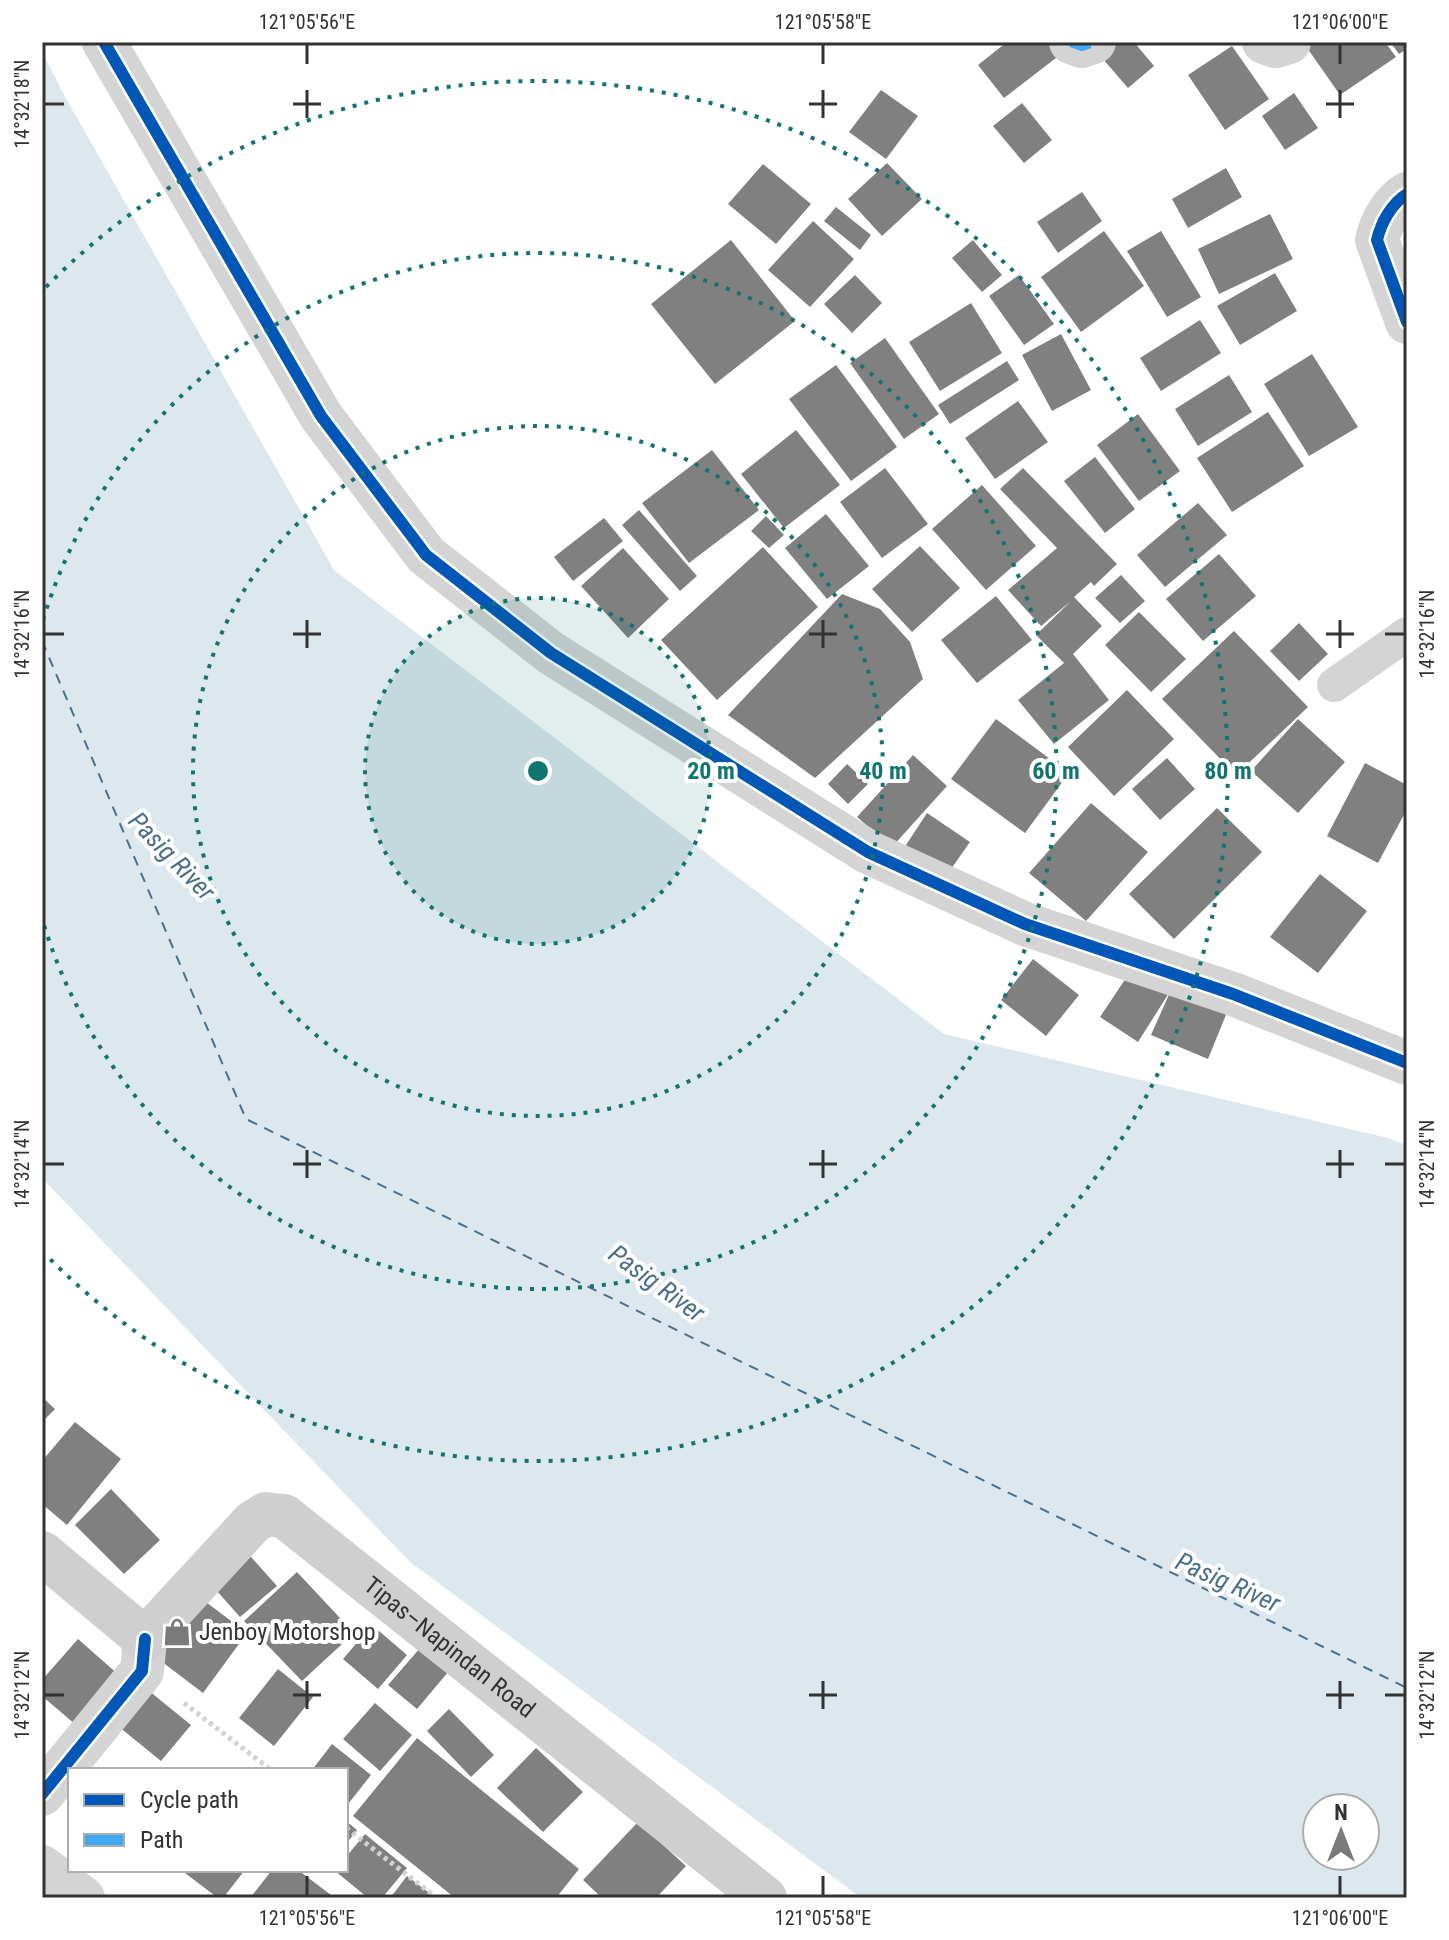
<svg xmlns="http://www.w3.org/2000/svg" width="1449" height="1940" font-family="'Roboto Condensed',sans-serif">
  <style>
    .water { fill: #dde8ee; fill-rule: evenodd }
    .lines { fill: none; stroke-linecap: round; stroke-linejoin: round }
    .ferry { stroke: #49708b; stroke-width: 2; stroke-dasharray: 10 8; stroke-linecap: butt }
    .building { fill: #808080 }
    .path { stroke: #d2d2d2; stroke-width: 5; stroke-dasharray: 4 4; stroke-linecap: butt }
    .lane { stroke: #d4d4d4; stroke-width: 34 }
    .street { stroke: #d4d4d4; stroke-width: 44 }
    .secondary { stroke: #cfcfcf; stroke-width: 44 }
    .quiet { stroke: #3fa9f5; stroke-width: 10; stroke-dasharray: 20 10; stroke-linecap: butt }
    .cycleway-casing { stroke: #fff; stroke-width: 17 }
    .cycleway { stroke: #0057b8; stroke-width: 12 }
    .ticks { fill: none; stroke: #323232; stroke-width: 3 }
    .ring { fill: none; stroke: #0f766e; stroke-width: 4; stroke-dasharray: 4 8 }
    .labels { text-anchor: middle; stroke-width: 8; stroke-linejoin: round; paint-order: stroke }
    .poi-label { font-size: 24px; fill: #323232; stroke: #fff; text-anchor: start }
    .street-label { font-size: 24px; fill: #323232; stroke: #fff }
    .water-label { font-size: 26px; font-style: italic; fill: #49708b; stroke: #fff }
    .centre { fill: #0f766e; stroke: #fff; stroke-width: 4 }
    .ring-label { font-size: 24px; text-anchor: middle; font-weight: bold; fill: #0f766e; stroke: #fff; stroke-width: 8; stroke-linejoin: round; paint-order: stroke }
    .neatline { fill: none; stroke: #323232; stroke-width: 3 }
    .ticks-label { font-size: 20px; text-anchor: middle; fill: #323232 }
  </style>
  <rect width="100%" height="100%" fill="#fff"/>
  <path class="water" d="M42,51L64,95L334,570L944,1034L1388,1138L1407,1145V1898H861L410,1562L42,1178ZM1317,1808H1365V1856H1317Z"/>
  <g class="lines">
    <path class="ferry" d="M42,641L246,1119L1407,1688"/>
  </g>
  <path class="building" d="M1007,42H1057L1065,51L1004,98L978,65Z
    M1108,42H1134L1154,66L1128,88L1096,51Z
    M1303,42H1385L1396,57L1340,95Z
    M1390,42H1407V49L1399,54Z
    M1232,46L1269,99L1225,130L1188,75Z
    M881,90L918,116L886,159L849,132Z
    M1294,93L1318,128L1285,150L1262,116Z
    M1022,103L1052,140L1024,163L993,126Z
    M887,163L922,199L882,236L848,199Z
    M763,164L811,204L776,244L728,204Z
    M1226,168L1242,197L1188,228L1172,199Z
    M1082,192L1102,221L1058,253L1037,222Z
    M836,207L871,235L860,250L824,221Z
    M1270,214L1293,259L1219,294L1198,249Z
    M813,221L854,259L810,307L768,270Z
    M1104,231L1144,286L1081,332L1041,277Z
    M1161,231L1201,297L1167,317L1127,251Z
    M731,240L795,321L715,384L651,304Z
    M973,240L1002,275L982,292L952,258Z
    M1275,273L1297,311L1240,345L1217,306Z
    M855,275L882,303L852,333L824,304Z
    M1019,275L1054,324L1024,345L989,296Z
    M971,303L1002,353L940,391L909,342Z
    M1200,320L1221,353L1161,391L1140,358Z
    M1061,334L1091,390L1052,411L1022,355Z
    M885,338L939,414L904,439L850,363Z
    M1312,354L1358,427L1309,456L1264,384Z
    M1007,361L1019,380L950,424L938,405Z
    M836,365L897,447L851,481L789,399Z
    M1229,375L1252,412L1198,446L1175,409Z
    M1018,401L1048,442L995,479L965,438Z
    M1268,412L1304,466L1232,512L1197,458Z
    M1138,414L1180,471L1139,501L1097,445Z
    M796,430L840,485L784,528L741,474Z
    M712,450L759,510L689,563L642,503Z
    M1095,457L1135,509L1105,533L1064,481Z
    M885,468L928,524L882,558L840,502Z
    M1023,468L1117,564L1094,586L1091,582L1074,597L1102,626L1073,654L1109,700L1054,744L1018,700L1064,663L1036,635L1071,601L1041,626L1008,590L1057,548L1000,489Z
    M982,485L1036,546L986,590L932,529Z
    M1198,503L1227,535L1165,587L1137,555Z
    M639,510L697,576L680,591L622,525Z
    M826,514L869,566L827,599L785,548Z
    M766,516L784,535L769,548L751,531Z
    M604,518L623,541L573,581L554,557Z
    M920,546L960,588L912,632L872,589Z
    M763,547L818,607L717,700L661,640Z
    M623,548L669,599L628,638L581,586Z
    M1219,554L1256,596L1203,641L1166,599Z
    M1121,575L1145,601L1120,623L1095,598Z
    M842,594L880,609L910,642L923,679L815,778L728,715Z
    M996,596L1032,640L977,683L941,640Z
    M1139,612L1186,659L1151,692L1105,645Z
    M1299,623L1328,654L1299,681L1270,651Z
    M1234,631L1308,707L1236,775L1162,699Z
    M1127,690L1174,739L1114,796L1068,747Z
    M996,719L1069,773L1025,833L951,779Z
    M1298,719L1345,762L1298,813L1251,771Z
    M913,755L947,786L892,847L857,817Z
    M1167,758L1195,789L1160,820L1132,789Z
    M1365,763L1407,785V809L1378,863L1327,836Z
    M847,764L868,784L848,804L828,784Z
    M1091,803L1148,852L1086,921L1029,873Z
    M1217,808L1262,852L1174,939L1129,894Z
    M927,813L970,842L944,879L902,851Z
    M1320,874L1367,911L1318,973L1270,937Z
    M1033,959L1079,995L1046,1036L1001,1000Z
    M1132,969L1169,993L1138,1042L1100,1017Z
    M1175,981L1230,1005L1208,1059L1151,1035Z
    M42,1397L55,1409L42,1422Z
    M75,1422L121,1459L67,1525L42,1504V1461Z
    M111,1489L160,1540L124,1574L75,1525Z
    M244,1549L277,1586L240,1617L208,1581Z
    M297,1572L354,1633L302,1681L244,1621Z
    M198,1596L247,1633L203,1693L153,1655Z
    M372,1625L407,1655L378,1689L343,1659Z
    M78,1639L120,1676L76,1725L42,1696V1680Z
    M421,1647L449,1671L417,1709L388,1685Z
    M278,1669L313,1697L274,1746L239,1718Z
    M143,1686L191,1725L161,1761L113,1722Z
    M375,1703L412,1735L380,1771L343,1739Z
    M449,1709L494,1755L471,1777L427,1731Z
    M417,1738L579,1869L556,1898H455L353,1816Z
    M332,1744L371,1775L348,1804L346,1770H312Z
    M536,1748L583,1792L543,1832L497,1788Z
    M346,1821L357,1830L346,1844Z
    M638,1822L686,1866L656,1898H602L583,1880Z
    M365,1834L407,1868L382,1898H368L334,1870H346V1857Z
    M181,1870H245L223,1898H218Z
    M272,1870H298L335,1898H250Z
    M407,1876L436,1898H390Z"/>
  <g class="lines">
    <path class="path" d="M184,1703L271,1770
      M346,1828L437,1898"/>
    <path class="lane" d="M1334,685L1407,634"/>
    <path class="street" d="M104,42L321,416L426,555L551,653L868,852L1025,924L1233,994L1407,1063
      M1071,42L1082,46L1094,42
      M1264,42L1275,46L1289,42
      M1407,194C1391,204 1381,223 1377,240L1407,322
      M42,1794L142,1671L145,1639
      M42,1867L83,1898"/>
    <path class="secondary" id="s1" d="M42,1553L145,1639L253,1522L266,1514L284,1516L765,1898"/>
    <path class="quiet" d="M1071,42L1082,46L1094,42"/>
    <defs>
      <path id="cycleway" d="M104,42L321,416L426,555L551,653L868,852L1025,924L1233,994L1407,1063
        M1407,194C1391,204 1381,223 1377,240L1407,322
        M42,1794L142,1671L145,1639"/>
    </defs>
    <use href="#cycleway" class="cycleway-casing"/>
    <use href="#cycleway" class="cycleway"/>
  </g>
  <path class="ticks" d="M307,44V64M823,44V64M1340,44V64M307,90V118M823,90V118M1340,90V118M44,104H64M293,104H321M809,104H837M1326,104H1354M307,620V648M823,620V648M1340,620V648M44,634H64M293,634H321M809,634H837M1326,634H1354M1385,634H1405M307,1150V1178M823,1150V1178M1340,1150V1178M44,1164H64M293,1164H321M809,1164H837M1326,1164H1354M1385,1164H1405M307,1681V1709M823,1681V1709M1340,1681V1709M44,1695H64M293,1695H321M809,1695H837M1326,1695H1354M1385,1695H1405M307,1876V1896M823,1876V1896M1340,1876V1896"/>
  <circle cx="538" cy="771" r="173" fill="#0f766e" fill-opacity=".12"/>
  <g class="ring">
    <circle cx="538" cy="771" r="173"/>
    <circle cx="538" cy="771" r="345"/>
    <path d="M43 620A518 518 0 1 1 43 922"/>
    <path d="M46 287A690 690 0 1 1 46 1255"/>
  </g>
  <defs>
    <symbol id="shop-bare" viewBox="-9 -9 18 18"><path d="M-5-2.5h2.3a2.7 3.5 0 0 1 5.4 0H5L5.5 6h-11ZM-1.5-2.5h3a1.5 2.3 0 0 0-3 0Z" fill="#7a7a7a" stroke="#fff" stroke-width="2.5" paint-order="stroke"/></symbol>
  </defs>
  <g fill-rule="evenodd">
    <use href="#shop-bare" x="157" y="1612" width="40" height="40"/>
  </g>
  <g class="labels">
    <g class="poi-label">
      <text x="199" y="1640">Jenboy Motorshop</text>
    </g>
    <g class="street-label">
      <text dy="8" stroke="none"><textPath href="#s1" startOffset="538">Tipas–Napindan Road</textPath></text>
    </g>
    <g class="water-label">
      <text transform="translate(172 856) rotate(46)" y="9">Pasig River</text>
      <text transform="translate(657 1283) rotate(36)" y="9">Pasig River</text>
      <text transform="translate(1228 1582) rotate(24)" y="9">Pasig River</text>
    </g>
  </g>
  <circle cx="538" cy="771" r="12" class="centre"/>
  <g class="ring-label">
    <text x="711" y="779">20 m</text>
    <text x="883" y="779">40 m</text>
    <text x="1056" y="779">60 m</text>
    <text x="1228" y="779">80 m</text>
  </g>
  <rect width="1449" height="1940" fill="none" stroke="#ffffff" stroke-width="88"/>
  <rect x="68" y="1768" width="280" height="104" fill="#ffffff" stroke="#adadad" stroke-width="2"/>
  <rect x="84" y="1794" width="40" height="12" fill="#0057b8" stroke="#adadad" stroke-width="2"/>
  <text x="140" y="1808" font-size="24" fill="#323232">Cycle path</text>
  <rect x="84" y="1834" width="40" height="12" fill="#3fa9f5" stroke="#adadad" stroke-width="2"/>
  <text x="140" y="1848" font-size="24" fill="#323232">Path</text>
  <g transform="translate(1341 1832)"><circle r="38" fill="#ffffff" stroke="#adadad" stroke-width="2"/>
  <path d="M0-6L14 30L0 20L-14 30Z" fill="#7a7a7a"/>
  <text y="-12" font-size="22" font-weight="bold" text-anchor="middle" fill="#323232">N</text>
  </g>
  <rect x="44" y="44" width="1361" height="1852" class="neatline"/>
  <g class="ticks-label">
    <text x="307" y="29">121°05'56"E</text>
    <text x="823" y="29">121°05'58"E</text>
    <text x="1340" y="29">121°06'00"E</text>
    <text transform="translate(22 104) rotate(-90)" y="7">14°32'18"N</text>
    <text transform="translate(22 634) rotate(-90)" y="7">14°32'16"N</text>
    <text transform="translate(1427 634) rotate(-90)" y="7">14°32'16"N</text>
    <text transform="translate(22 1164) rotate(-90)" y="7">14°32'14"N</text>
    <text transform="translate(1427 1164) rotate(-90)" y="7">14°32'14"N</text>
    <text transform="translate(22 1695) rotate(-90)" y="7">14°32'12"N</text>
    <text transform="translate(1427 1695) rotate(-90)" y="7">14°32'12"N</text>
    <text x="307" y="1925">121°05'56"E</text>
    <text x="823" y="1925">121°05'58"E</text>
    <text x="1340" y="1925">121°06'00"E</text>
  </g>
</svg>
